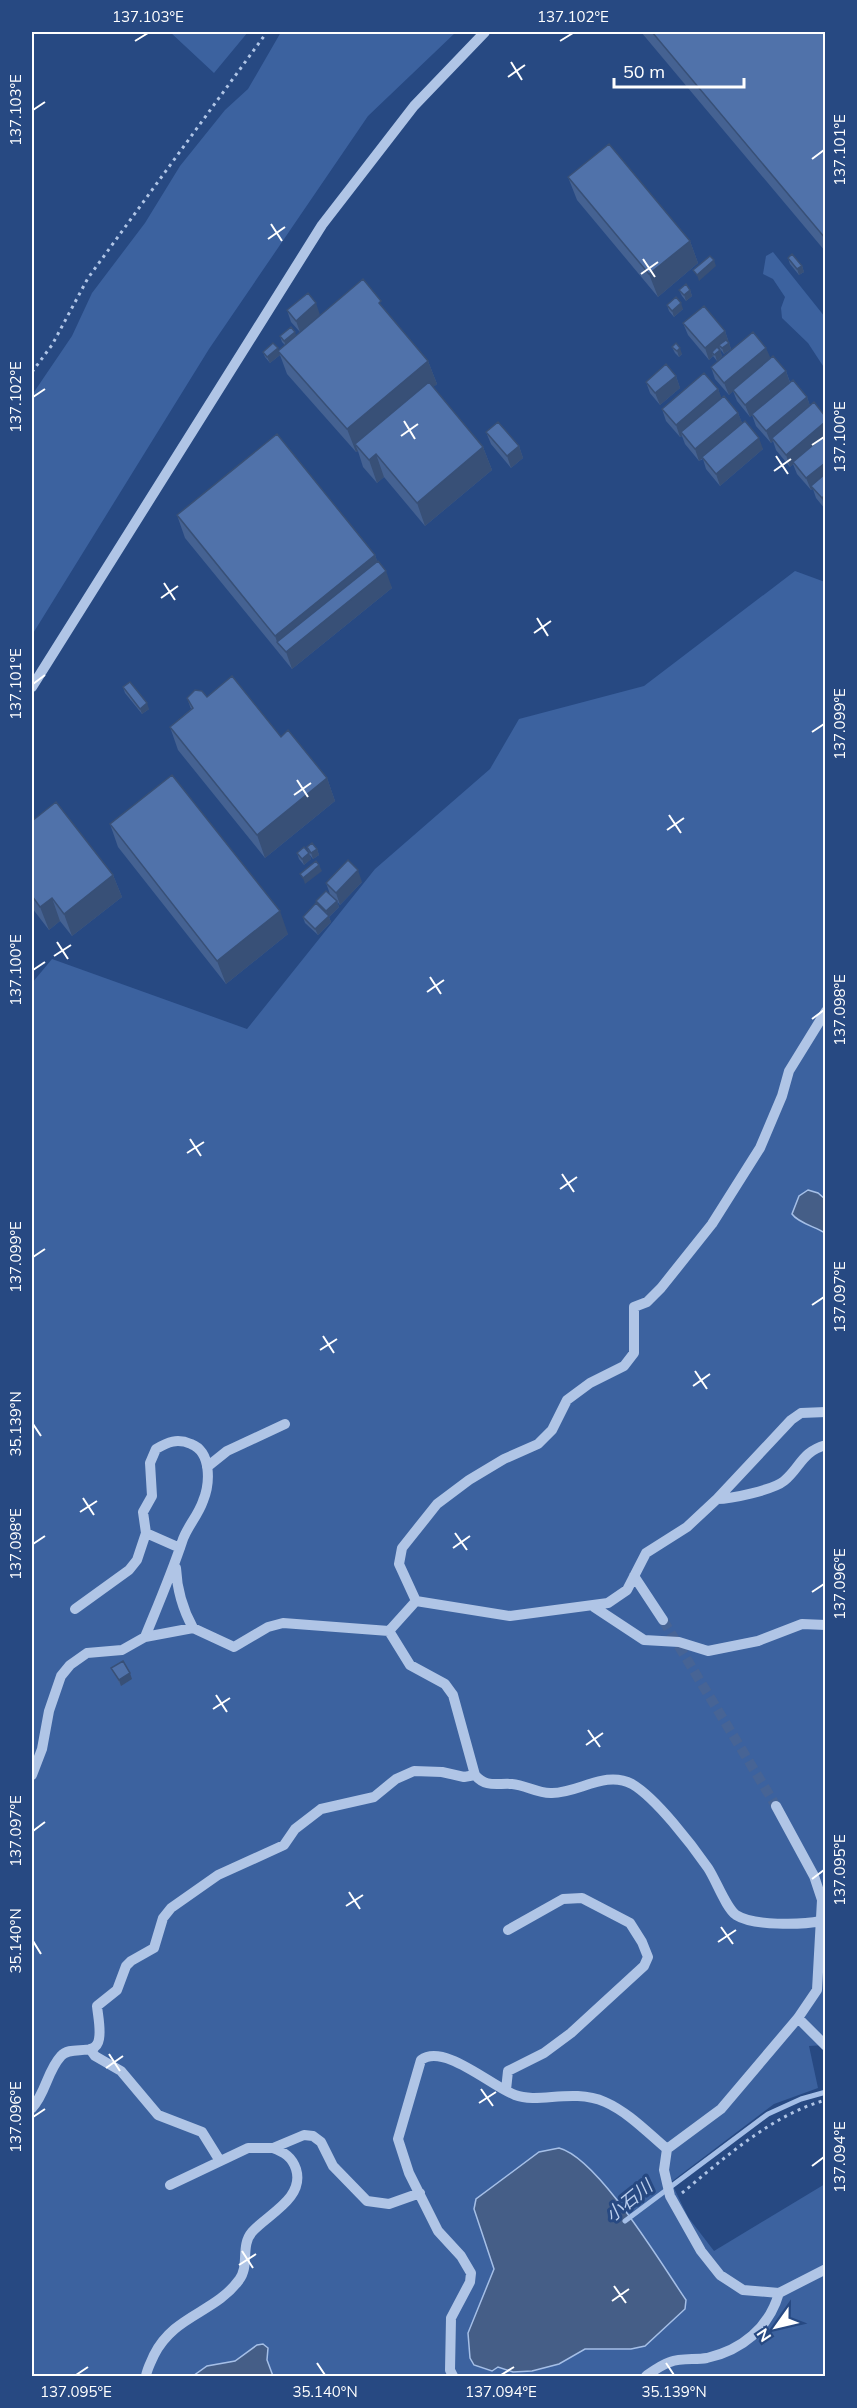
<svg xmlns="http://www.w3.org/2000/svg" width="857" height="2408" font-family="Mulish,'Noto Sans JP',sans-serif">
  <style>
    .green { fill: #3c629f }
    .water { fill: #455e87; stroke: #a5bfe7; stroke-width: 1.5 }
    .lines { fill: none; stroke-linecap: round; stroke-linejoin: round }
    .stream { stroke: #a5bfe7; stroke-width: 5 }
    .minor-tunnel { stroke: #476495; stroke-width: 10; stroke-dasharray: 10 5; stroke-linecap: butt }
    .path { stroke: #b0c5e6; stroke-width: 3; stroke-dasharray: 3 4.5; stroke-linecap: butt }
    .minor { stroke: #b0c5e6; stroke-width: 10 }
    .wall { fill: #456292 }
    .shaded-wall { fill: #385077 }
    .building { fill: #5072aa; stroke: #385077; stroke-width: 1.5 }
    .ticks { fill: none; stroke: #fff; stroke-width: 2 }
    .labels { text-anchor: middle; stroke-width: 6; stroke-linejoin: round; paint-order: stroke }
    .water-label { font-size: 18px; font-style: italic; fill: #bbcfee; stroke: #274982 }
    .neatline { fill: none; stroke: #fff; stroke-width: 2 }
    .ticks-label { font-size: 15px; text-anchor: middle; fill: #fff }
  </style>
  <rect width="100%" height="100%" fill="#274982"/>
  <path class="green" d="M170,32H248L214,73Z
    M281,32H456L368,116L209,349L32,635V395L72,336L92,293L145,223L180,166L225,110L248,89Z
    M773,252L825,317V369L808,343L782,318L781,308L785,297L773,279L763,274L766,256Z
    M795,571L825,582V2045L809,2046L818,2088L774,2104L671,2182L688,2217L714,2251L825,2184V2376H32V983L52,959L247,1029L375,869L490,769L519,719L644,686Z"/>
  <path class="water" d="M808,1190L818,1193L825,1199V1233C816,1227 798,1223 792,1214L799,1196Z
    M559,2148C598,2158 662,2265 686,2300L685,2309L645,2346L631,2349H585L559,2364L532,2371L513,2372L498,2367L492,2371L474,2365L470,2358L468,2333L494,2269L474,2209L476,2199L539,2152Z
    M263,2344L268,2348L267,2360L273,2376H193L207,2366L235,2361L257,2345Z"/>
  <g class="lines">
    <path class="stream" d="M625,2221L768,2114L801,2099L826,2092"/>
    <path class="minor-tunnel" d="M663,1620L776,1806"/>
    <path class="path" d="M32,372L52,345L88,278L267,32
      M682,2193C723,2159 773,2114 826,2100"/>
    <path class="minor" d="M32,687L322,225L414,106L485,32
      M207,1467L227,1451L285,1424
      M717,1499C731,1499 773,1490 784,1481C801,1467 801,1452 826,1445
      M146,1533L180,1548
      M176,1568C177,1590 182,1608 193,1628
      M634,1576L663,1620
      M416,1601L510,1616L608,1603L627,1590L646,1553L687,1527L717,1499L791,1420L801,1413L826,1412
      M594,1607L644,1640L679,1642L708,1651L758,1641L802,1624L826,1625
      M75,1609L129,1570L137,1560L146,1533L143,1512L152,1496L150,1463L156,1449C168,1442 177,1438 191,1444C212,1452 210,1484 203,1501C198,1516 186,1528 182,1542C171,1575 158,1605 145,1637
      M389,1631L410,1665L445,1684L453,1695L475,1775C486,1788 497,1783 512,1784C526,1785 538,1794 552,1793C579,1793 605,1770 632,1784C656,1798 692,1845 708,1868C716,1880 726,1908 736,1915C753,1926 801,1925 821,1921
      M32,1775L42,1749L49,1711L61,1676L70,1665L87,1653L122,1650L145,1637L193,1628L234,1647L268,1627L283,1623L389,1631L416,1601L399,1564L402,1548L437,1504L469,1480L504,1459L538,1444L552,1430L567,1400L590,1383L624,1366L634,1353V1307L647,1302L661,1288L712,1224L760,1148L782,1096L789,1071L826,1011
      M776,1806L814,1876L822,1900L817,1990L798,2018L721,2109L667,2149L664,2170L670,2196L701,2251L720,2275L743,2290L779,2293L826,2269
      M798,2018L826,2046
      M90,2049L95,2056L121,2071L158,2115L202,2132L220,2161
      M506,2090L508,2071L544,2053L571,2033L644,1966L648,1957L642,1942L630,1923L582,1898L563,1899L508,1930
      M32,2108C46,2093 47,2071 61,2056C71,2044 96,2058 99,2039C101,2029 98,2016 97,2006L117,1990L126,1966L131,1961L154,1948L163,1918L171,1908L218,1875L284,1845L295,1829L321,1809L374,1797L396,1779L414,1771L442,1772L464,1777L475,1775
      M170,2185L248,2148H273L304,2135L313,2136L321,2142L333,2166L367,2201L389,2204L420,2193
      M146,2376C147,2369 151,2362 154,2355C174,2315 215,2313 239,2280C250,2266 240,2246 252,2232C268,2214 305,2198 296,2169C292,2157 284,2152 273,2148
      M453,2376L450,2370L451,2318L470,2282L471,2273L461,2256L438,2231L409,2173L398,2139L421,2060C444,2043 491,2086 515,2095C539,2104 572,2088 605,2102C628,2112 648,2133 667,2149
      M646,2376C653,2371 661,2365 670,2362C681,2358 695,2360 707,2358C742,2350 769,2328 779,2293"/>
  </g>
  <path class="wall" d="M641,32H825V251Z
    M568,177L690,241L698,263L658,297L577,200Z
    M788,258L802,266L804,272L799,275L790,264Z
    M679,290H690L692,296L686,301L682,296Z
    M308,293L300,332L291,322L287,310Z
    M667,305L683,309L674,317L669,311Z
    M384,309L428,361L437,384L433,387L483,447L492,470L425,526L384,477L377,483L363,467L358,451L356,452L287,374L280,355L270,363L265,357L263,352L279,350L285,345L282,342L280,336H296Z
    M683,323L725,331L731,349L724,354L721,350L720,351L722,356L717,361L713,356L709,360L688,335Z
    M672,347L682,354L679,357L675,353Z
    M770,358L786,371L790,382L807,397L810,406L825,416V509L816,498L813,489L811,490L797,474L793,464L790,467L776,450L773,441L771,443L756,426L752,415L750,417L737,401L733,391L729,395L715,379L711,367Z
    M676,376L680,388L660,405L650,393L646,382Z
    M718,389L721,398L738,413L742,423L763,449L720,486L706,469L703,459L699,461L685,444L682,436L680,437L666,421L662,409Z
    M486,432L519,446L523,458L511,468L491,444Z
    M177,515L375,555L377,561L392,588L292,669L185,538Z
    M123,687L149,709L142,714L125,693Z
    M207,697L327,778L335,801L265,858L178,750L170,727L191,709L187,698Z
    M32,821L113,875L122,897L72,936L60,921L49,930L32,908Z
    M110,824L288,934L226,984L118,847Z
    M307,847L317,849L319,855L313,859L309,854L311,859L304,865L299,859L297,853H309Z
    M362,882L340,905L337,901L339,907L329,917L331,922L318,935L305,923L303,917L317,904L316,901L330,894L326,883Z
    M111,1668L132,1679L121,1686L114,1674Z"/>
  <path class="shaded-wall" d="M690,241L698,263L658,297L649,274Z
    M714,260L716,266L699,281L697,275Z
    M802,266L804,272L799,275L797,269Z
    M690,290L692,296L686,301L684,295Z
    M316,303L320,315L300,332L296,321Z
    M681,303L683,309L674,317L672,311Z
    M725,331L731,349L724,354L722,348L719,345L722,356L717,361L715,355L712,352L713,356L709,360L705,348Z
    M295,332L297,338L286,347L284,341Z
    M278,348L280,355L270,363L267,357Z
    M680,348L682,354L679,357L677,351Z
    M766,348L771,359L729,395L724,383Z
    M428,361L437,384L359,449L355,444L358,451L356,452L347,429Z
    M786,371L790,383L750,417L745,405Z
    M676,376L680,388L660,405L655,393Z
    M718,389L723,401L681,432L682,436L680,437L676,425Z
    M807,397L811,409L772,438L773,441L771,443L766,431Z
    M738,413L743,425L699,461L695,449Z
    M825,422V437L790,467L786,455Z
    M759,438L763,449L720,486L716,474Z
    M519,446L523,458L511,468L507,456Z
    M483,447L492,470L425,526L417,503Z
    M376,454L384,477L377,483L369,460Z
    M825,463V478L811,486L813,489L811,490L806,478Z
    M825,495V508L822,498Z
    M375,555L382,574L386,571L392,588L292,669L286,652L277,642L283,659L275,636Z
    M147,703L149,709L142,714L140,709Z
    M327,778L335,801L265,858L257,835Z
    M317,849L319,855L313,859L311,853Z
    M309,853L311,859L304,865L302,859Z
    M319,865L322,871L305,884L303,878Z
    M358,870L362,882L340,905L336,893Z
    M113,875L122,897L72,936L64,914Z
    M52,898L60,921L49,930L40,907Z
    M337,901L339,907L329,917L331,922L318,935L315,929L328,917L326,911Z
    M280,911L288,934L226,984L217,961Z
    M130,1673L132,1679L121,1686L119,1680Z"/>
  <path class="building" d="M652,32H825V238Z
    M609,144L690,241L649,274L568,177Z
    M792,254L802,266L797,269L788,258Z
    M710,256L714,260L697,275L693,270Z
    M363,279L381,301L379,303L428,361L347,429L278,351Z
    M686,284L690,290L684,295L679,290Z
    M308,293L316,303L296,321L287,310Z
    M676,297L681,303L672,311L667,305Z
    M704,306L725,331L705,348L683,323Z
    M291,327L295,332L284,341L280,336Z
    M753,332L766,348L724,383L711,367Z
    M726,340L729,343L722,348L719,345Z
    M273,343L278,348L267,357L263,352Z
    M676,343L680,348L677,351L672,347Z
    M717,347L720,350L714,355L712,352Z
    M773,356L786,371L745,405L733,390Z
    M666,364L676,376L655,393L646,382Z
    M704,373L718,389L676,425L662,409Z
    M793,380L807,397L766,431L752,414Z
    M429,382L483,447L417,503L376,454L369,460L355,444Z
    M724,396L738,413L695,449L681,432Z
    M814,402L825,416V422L786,455L772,438Z
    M745,421L759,438L716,474L702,457Z
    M498,422L519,446L507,456L486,432Z
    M277,434L375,555L275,636L177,515Z
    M825,435V463L806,478L793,462Z
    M825,474V495L822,498L811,486Z
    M378,561L386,571L286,652L277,642Z
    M232,676L281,737L288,730L327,778L257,835L170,727L193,708L187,698L195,690L202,691L207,697Z
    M130,682L147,703L140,709L123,687Z
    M172,775L280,911L217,961L110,824Z
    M56,802L113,875L64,914L52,898L40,907L32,896V821Z
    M312,843L317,849L311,853L307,847Z
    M304,847L309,853L302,859L297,853Z
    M348,860L358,870L336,893L326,883Z
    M316,861L319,865L303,878L300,874Z
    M326,891L337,901L326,911L316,901Z
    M316,903L329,916L315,929L303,917Z
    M123,1661L130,1673L119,1680L111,1668Z"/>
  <path class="ticks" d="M135,41L148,33M560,41L573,33M511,62L522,80M508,77L525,65M33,110L45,102M812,159L824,150M271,224L282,241M268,239L285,227M643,259L655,277M641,274L658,262M33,397L45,389M404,421L415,439M401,436L418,424M812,445L824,437M776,456L788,474M774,471L791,459M164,583L175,600M161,598L178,586M537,618L548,636M534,633L551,621M33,684L45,675M812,732L824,724M297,780L308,797M294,795L311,783M669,815L681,833M667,830L684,818M57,942L68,959M54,956L71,945M33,970L45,962M430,977L441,994M427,992L444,980M812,1019L824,1010M190,1139L201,1156M187,1153L204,1142M562,1174L574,1192M560,1189L577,1177M33,1257L45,1249M812,1305L824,1297M323,1336L334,1353M320,1350L337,1339M695,1371L707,1389M693,1386L710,1374M33,1424L41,1436M83,1498L94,1515M80,1512L97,1501M455,1533L467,1550M33,1544L45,1536M453,1548L470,1536M812,1592L824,1584M216,1695L227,1712M213,1709L230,1698M588,1730L600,1747M586,1745L603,1733M33,1831L45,1822M812,1879L824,1870M349,1892L360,1909M346,1906L363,1895M721,1927L733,1944M33,1941L41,1954M718,1942L736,1930M109,2054L120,2071M106,2068L123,2056M481,2089L493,2106M479,2103L496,2092M33,2117L45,2109M812,2166L824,2157M242,2251L253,2268M239,2265L256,2254M614,2286L626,2303M612,2301L629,2289M317,2363L325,2375M666,2363L674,2375M76,2375L88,2367M501,2375L514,2367"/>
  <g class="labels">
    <g class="water-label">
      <text transform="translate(629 2201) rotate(-39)" y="6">小石川</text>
    </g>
  </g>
  <rect width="857" height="2408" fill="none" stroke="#274982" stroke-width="66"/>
  <g transform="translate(776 2327) rotate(236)" stroke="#274982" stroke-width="4.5" paint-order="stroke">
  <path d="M0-4.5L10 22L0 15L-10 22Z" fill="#ffffff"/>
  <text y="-9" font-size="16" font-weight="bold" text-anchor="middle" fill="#ffffff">N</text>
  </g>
  <path d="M614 78v9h130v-9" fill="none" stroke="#ffffff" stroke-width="3"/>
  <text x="623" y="78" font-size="18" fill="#ffffff" stroke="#274982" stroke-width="4.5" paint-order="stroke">50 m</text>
  <rect x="33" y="33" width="791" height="2342" class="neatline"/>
  <g class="ticks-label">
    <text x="148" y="22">137.103°E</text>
    <text x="573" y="22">137.102°E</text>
    <text transform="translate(16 110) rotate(-90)" y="5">137.103°E</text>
    <text transform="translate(840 150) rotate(-90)" y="5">137.101°E</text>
    <text transform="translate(16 397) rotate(-90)" y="5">137.102°E</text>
    <text transform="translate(840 437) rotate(-90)" y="5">137.100°E</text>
    <text transform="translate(16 684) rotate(-90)" y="5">137.101°E</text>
    <text transform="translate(840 724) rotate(-90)" y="5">137.099°E</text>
    <text transform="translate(16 970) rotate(-90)" y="5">137.100°E</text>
    <text transform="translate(840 1010) rotate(-90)" y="5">137.098°E</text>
    <text transform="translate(16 1257) rotate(-90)" y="5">137.099°E</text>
    <text transform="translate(840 1297) rotate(-90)" y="5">137.097°E</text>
    <text transform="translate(16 1424) rotate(-90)" y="5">35.139°N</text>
    <text transform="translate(16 1544) rotate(-90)" y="5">137.098°E</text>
    <text transform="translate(840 1584) rotate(-90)" y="5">137.096°E</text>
    <text transform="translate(16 1831) rotate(-90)" y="5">137.097°E</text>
    <text transform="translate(840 1870) rotate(-90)" y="5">137.095°E</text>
    <text transform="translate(16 1941) rotate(-90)" y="5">35.140°N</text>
    <text transform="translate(16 2117) rotate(-90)" y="5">137.096°E</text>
    <text transform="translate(840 2157) rotate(-90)" y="5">137.094°E</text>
    <text x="76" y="2397">137.095°E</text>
    <text x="325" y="2397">35.140°N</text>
    <text x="501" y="2397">137.094°E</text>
    <text x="674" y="2397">35.139°N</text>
  </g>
</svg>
